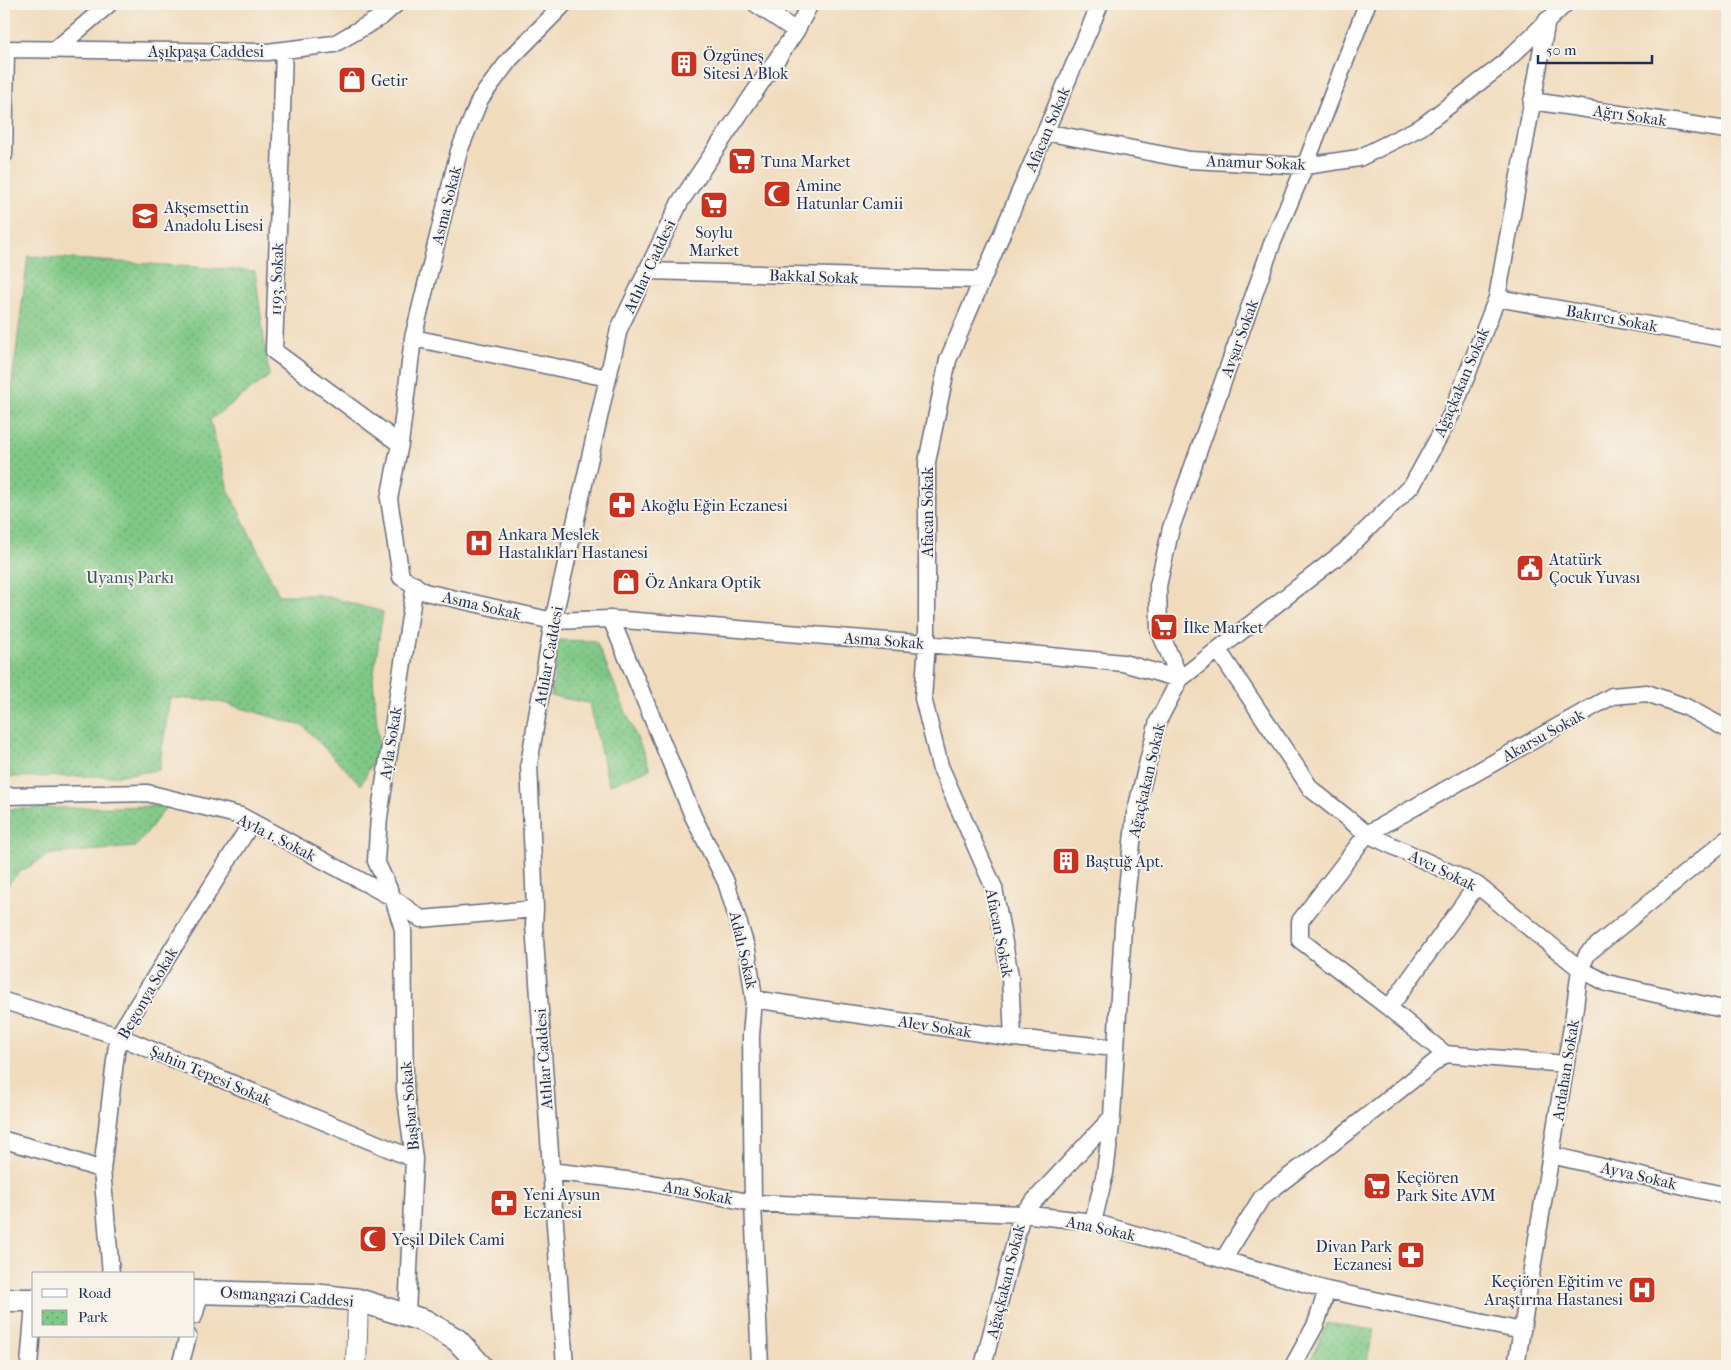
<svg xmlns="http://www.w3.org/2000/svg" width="1731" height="1370" font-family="'IM FELL French Canon',serif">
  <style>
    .park { fill: url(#park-dots); stroke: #4d7c72 }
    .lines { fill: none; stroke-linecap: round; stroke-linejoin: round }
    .minor-casing { stroke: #666b7f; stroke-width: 19 }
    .tertiary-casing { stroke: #666b7f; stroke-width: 22 }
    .secondary-casing { stroke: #666b7f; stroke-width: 25 }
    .minor { stroke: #fff; stroke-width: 16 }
    .tertiary { stroke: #fff; stroke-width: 20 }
    .secondary { stroke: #fff; stroke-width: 22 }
    .labels { text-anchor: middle; stroke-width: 4; stroke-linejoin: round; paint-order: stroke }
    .street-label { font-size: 16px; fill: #1b2f5e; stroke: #f7f3e8 }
    .poi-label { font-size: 16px; fill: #1b2f5e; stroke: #f7f3e8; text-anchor: start }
    .park-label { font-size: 16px; fill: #345568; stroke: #f7f3e8 }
  </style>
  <defs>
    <pattern id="park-dots" width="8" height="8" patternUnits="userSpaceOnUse" patternTransform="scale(1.25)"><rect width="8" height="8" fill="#7fc885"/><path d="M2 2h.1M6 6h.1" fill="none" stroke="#67a370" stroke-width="1.8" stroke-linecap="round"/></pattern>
  </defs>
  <rect width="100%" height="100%" fill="#f7f3e8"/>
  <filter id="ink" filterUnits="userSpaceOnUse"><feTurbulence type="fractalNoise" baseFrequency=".02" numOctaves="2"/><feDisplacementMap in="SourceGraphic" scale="10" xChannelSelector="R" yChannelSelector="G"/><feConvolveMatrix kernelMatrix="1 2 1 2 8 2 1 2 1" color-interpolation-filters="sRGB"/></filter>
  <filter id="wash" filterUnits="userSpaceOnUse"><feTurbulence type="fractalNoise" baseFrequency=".0096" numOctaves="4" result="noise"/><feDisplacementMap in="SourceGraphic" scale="20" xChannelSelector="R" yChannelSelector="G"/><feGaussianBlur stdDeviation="1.12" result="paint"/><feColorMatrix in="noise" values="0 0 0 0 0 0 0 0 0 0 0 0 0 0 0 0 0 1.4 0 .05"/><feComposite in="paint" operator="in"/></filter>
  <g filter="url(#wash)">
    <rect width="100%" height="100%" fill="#f1dbbd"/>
    <path class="park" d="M28,256L255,271L269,376L210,420L228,489L279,595H322L383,612L373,679L379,748L361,785L303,726L224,703L207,700L170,698L159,770L114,776L4,777V448Z
      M559,640L596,641L650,769L609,785L589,703L551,696Z
      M167,806L136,847L51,854L18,873L4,889V809Z
      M1327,1323L1375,1330L1365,1366H1308Z"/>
  </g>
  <g filter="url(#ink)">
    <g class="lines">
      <defs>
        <path id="minor" d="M564,4L510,59L480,99L459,151L413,338L400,444L389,499L401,577L425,592L553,621L611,619L927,644L1123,663L1180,679
          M756,4L796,31
          M4,49L267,52L334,44L381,17L396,4
          M55,50L109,4
          M284,50L274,351L400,444
          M1532,101L1727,130
          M1045,132L1190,160L1305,166L1359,158L1421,127L1502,65L1565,4
          M4,155L6,50
          M646,271L982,280
          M1497,298L1727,339
          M413,338L608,378
          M611,619L693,816L726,882L747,950L754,999L751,1036L753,1203L760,1366
          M1218,650L1311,789L1367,834L1477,885L1580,969L1607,983L1727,1010
          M1180,679L1159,630L1158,586L1171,528L1272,244L1305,166L1367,4
          M4,796L147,793L241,816L393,898L421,919L535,909
          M754,999L1013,1038L1116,1048
          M4,1001L118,1036L414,1159
          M1389,1008L1477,885
          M1013,1038L1010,976L994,888L940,766L923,698L927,644V462L948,360L1100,4
          M1445,1054L1566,1064
          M4,1140L51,1153L102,1170
          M1551,1155L1727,1196
          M550,1171L651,1183L753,1203L1022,1214L1093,1222L1327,1290L1522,1331
          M1093,1222L1105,1173L1112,1117
          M1223,1260L1262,1197L1333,1143L1445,1054L1389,1008L1300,940V921L1367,834L1612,696L1647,693L1686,707L1727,729
          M111,1274L102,1170L118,1036L252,822
          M407,1314L414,1159L405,1090L403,929L393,898L376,861L379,817L415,585
          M194,1316L201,1291
          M29,1366L34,1303
          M180,1366L188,1336
          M565,1366L534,925L535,909L529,764L553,621L619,329L680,202L796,31L810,4
          M983,1366L1022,1214L1112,1117L1123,927L1135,814L1158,721L1180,679L1346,550L1413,484L1452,413L1497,298L1547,20
          M1293,1366L1316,1324L1327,1290
          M1516,1366L1574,1014L1580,969L1588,953L1727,839"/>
        <path id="tertiary" d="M356,1366L358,1300"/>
        <path id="secondary" d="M194,1292L313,1295L358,1300L425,1321L457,1340L481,1366
          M4,1300H34"/>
      </defs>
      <use href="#minor" class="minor-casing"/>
      <use href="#tertiary" class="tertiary-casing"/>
      <use href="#secondary" class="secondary-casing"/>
      <use href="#minor" class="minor"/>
      <use href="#tertiary" class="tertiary"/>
      <use href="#secondary" class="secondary"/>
    </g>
  </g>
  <defs>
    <symbol id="building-square" viewBox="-11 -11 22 22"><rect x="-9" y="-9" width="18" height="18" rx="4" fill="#c8321e" stroke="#f7f3e8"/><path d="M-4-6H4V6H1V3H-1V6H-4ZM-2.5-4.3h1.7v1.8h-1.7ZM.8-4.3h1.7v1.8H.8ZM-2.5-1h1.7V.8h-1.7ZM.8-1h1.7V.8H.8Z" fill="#fff"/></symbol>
    <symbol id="shop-square" viewBox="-11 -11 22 22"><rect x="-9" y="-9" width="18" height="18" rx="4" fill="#c8321e" stroke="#f7f3e8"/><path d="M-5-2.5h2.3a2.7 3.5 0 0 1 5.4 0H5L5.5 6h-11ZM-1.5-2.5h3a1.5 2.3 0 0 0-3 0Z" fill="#fff"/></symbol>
    <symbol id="supermarket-square" viewBox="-11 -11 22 22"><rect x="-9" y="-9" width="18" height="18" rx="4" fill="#c8321e" stroke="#f7f3e8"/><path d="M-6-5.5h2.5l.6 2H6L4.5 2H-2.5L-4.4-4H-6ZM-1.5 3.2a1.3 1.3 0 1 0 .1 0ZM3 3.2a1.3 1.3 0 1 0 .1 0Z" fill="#fff"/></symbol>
    <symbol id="mosque-square" viewBox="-11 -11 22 22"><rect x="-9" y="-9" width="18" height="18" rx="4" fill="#c8321e" stroke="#f7f3e8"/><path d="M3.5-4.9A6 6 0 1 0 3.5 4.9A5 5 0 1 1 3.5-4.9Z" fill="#fff"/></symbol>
    <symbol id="school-square" viewBox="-11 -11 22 22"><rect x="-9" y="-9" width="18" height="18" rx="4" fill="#c8321e" stroke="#f7f3e8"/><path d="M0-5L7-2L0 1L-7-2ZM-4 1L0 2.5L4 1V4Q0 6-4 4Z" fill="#fff"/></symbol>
    <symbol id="pharmacy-square" viewBox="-11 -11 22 22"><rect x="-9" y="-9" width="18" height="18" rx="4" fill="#c8321e" stroke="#f7f3e8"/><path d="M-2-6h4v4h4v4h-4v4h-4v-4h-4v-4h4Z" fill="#fff"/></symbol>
    <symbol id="hospital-square" viewBox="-11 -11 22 22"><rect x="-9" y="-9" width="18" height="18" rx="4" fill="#c8321e" stroke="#f7f3e8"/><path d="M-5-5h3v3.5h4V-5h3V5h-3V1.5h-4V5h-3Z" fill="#fff"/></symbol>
    <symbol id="civic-square" viewBox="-11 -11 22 22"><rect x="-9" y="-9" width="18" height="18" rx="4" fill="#c8321e" stroke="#f7f3e8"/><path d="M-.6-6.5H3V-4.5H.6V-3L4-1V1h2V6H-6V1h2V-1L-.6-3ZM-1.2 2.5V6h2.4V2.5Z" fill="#fff"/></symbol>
  </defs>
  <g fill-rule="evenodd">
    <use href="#building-square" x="668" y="48" width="32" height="32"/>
    <use href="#shop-square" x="336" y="64" width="32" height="32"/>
    <use href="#supermarket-square" x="726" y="145" width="32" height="32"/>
    <use href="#mosque-square" x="761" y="178" width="32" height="32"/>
    <use href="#supermarket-square" x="698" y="189" width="32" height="32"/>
    <use href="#school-square" x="129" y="200" width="32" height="32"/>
    <use href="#pharmacy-square" x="606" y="489" width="32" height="32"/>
    <use href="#hospital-square" x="463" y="527" width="32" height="32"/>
    <use href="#civic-square" x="1514" y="552" width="32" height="32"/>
    <use href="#shop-square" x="610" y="566" width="32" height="32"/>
    <use href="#supermarket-square" x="1148" y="611" width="32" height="32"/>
    <use href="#building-square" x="1050" y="845" width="32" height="32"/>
    <use href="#supermarket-square" x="1361" y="1170" width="32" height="32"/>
    <use href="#pharmacy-square" x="488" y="1187" width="32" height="32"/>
    <use href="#mosque-square" x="357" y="1223" width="32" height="32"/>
    <use href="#pharmacy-square" x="1395" y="1239" width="32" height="32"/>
    <use href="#hospital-square" x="1626" y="1274" width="32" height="32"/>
  </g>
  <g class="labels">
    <g class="street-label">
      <text x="206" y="57">Aşıkpaşa Caddesi</text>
      <text transform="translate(1630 115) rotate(8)" y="6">Ağrı Sokak</text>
      <text transform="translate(1047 129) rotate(-67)" y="6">Afacan Sokak</text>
      <text transform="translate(1256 162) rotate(2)" y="6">Anamur Sokak</text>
      <text transform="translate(446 205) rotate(-76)" y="6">Asma Sokak</text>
      <text transform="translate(649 266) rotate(-65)" y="6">Atlılar Caddesi</text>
      <text transform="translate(814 276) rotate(2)" y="6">Bakkal Sokak</text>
      <text transform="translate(276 279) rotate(-88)" y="6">1193. Sokak</text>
      <text transform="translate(1612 318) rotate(10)" y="6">Bakırcı Sokak</text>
      <text transform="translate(1239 338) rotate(-70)" y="6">Avşar Sokak</text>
      <text transform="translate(1461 382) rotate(-67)" y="6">Ağaçkakan Sokak</text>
      <text transform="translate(927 512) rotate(-90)" y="6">Afacan Sokak</text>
      <text transform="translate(482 605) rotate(13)" y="6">Asma Sokak</text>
      <text transform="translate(884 640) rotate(4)" y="6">Asma Sokak</text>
      <text transform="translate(548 656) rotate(-80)" y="6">Atlılar Caddesi</text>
      <text transform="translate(1543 735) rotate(-29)" y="6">Akarsu Sokak</text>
      <text transform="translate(390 743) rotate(-81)" y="6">Ayla Sokak</text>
      <text transform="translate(1146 780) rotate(-77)" y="6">Ağaçkakan Sokak</text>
      <text transform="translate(277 837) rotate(27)" y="6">Ayla 1. Sokak</text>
      <text transform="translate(1443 870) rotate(26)" y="6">Avcı Sokak</text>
      <text transform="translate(1000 933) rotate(79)" y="6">Afacan Sokak</text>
      <text transform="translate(744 950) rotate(77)" y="6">Adalı Sokak</text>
      <text transform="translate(147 993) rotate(-60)" y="6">Begonya Sokak</text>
      <text transform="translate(935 1026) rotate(9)" y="6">Alev Sokak</text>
      <text transform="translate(543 1059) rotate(-94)" y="6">Atlılar Caddesi</text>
      <text transform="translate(1565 1070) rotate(-81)" y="6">Ardahan Sokak</text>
      <text transform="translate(211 1075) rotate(23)" y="6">Şahin Tepesi Sokak</text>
      <text transform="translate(409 1106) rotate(-95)" y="6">Başbar Sokak</text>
      <text transform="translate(1639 1175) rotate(13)" y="6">Ayva Sokak</text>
      <text transform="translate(698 1192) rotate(11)" y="6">Ana Sokak</text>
      <text transform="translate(1101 1228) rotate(12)" y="6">Ana Sokak</text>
      <text transform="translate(1005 1281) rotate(-76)" y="6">Ağaçkakan Sokak</text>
      <text transform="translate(287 1296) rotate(4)" y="6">Osmangazi Caddesi</text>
    </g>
    <g class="poi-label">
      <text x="703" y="61">Özgüneş<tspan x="703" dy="18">Sitesi A Blok</tspan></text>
      <text x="371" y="86">Getir</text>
      <text x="761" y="167">Tuna Market</text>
      <text x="796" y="191">Amine<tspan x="796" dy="18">Hatunlar Camii</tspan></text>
      <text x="164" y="213">Akşemsettin<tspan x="164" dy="18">Anadolu Lisesi</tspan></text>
      <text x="714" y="238" text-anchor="middle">Soylu<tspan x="714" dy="18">Market</tspan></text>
      <text x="641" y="511">Akoğlu Eğin Eczanesi</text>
      <text x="498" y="540">Ankara Meslek<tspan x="498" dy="18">Hastalıkları Hastanesi</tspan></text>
      <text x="1549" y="565">Atatürk<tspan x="1549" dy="18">Çocuk Yuvası</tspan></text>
      <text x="645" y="588">Öz Ankara Optik</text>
      <text x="1183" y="633">İlke Market</text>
      <text x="1085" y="867">Baştuğ Apt.</text>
      <text x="1396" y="1183">Keçiören<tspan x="1396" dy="18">Park Site AVM</tspan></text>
      <text x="523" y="1200">Yeni Aysun<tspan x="523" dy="18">Eczanesi</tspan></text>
      <text x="392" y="1245">Yeşil Dilek Cami</text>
      <text x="1392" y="1252" text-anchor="end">Divan Park<tspan x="1392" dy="18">Eczanesi</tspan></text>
      <text x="1623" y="1287" text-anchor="end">Keçiören Eğitim ve<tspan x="1623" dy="18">Araştırma Hastanesi</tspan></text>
    </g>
    <g class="park-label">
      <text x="130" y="583">Uyanış Parkı</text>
    </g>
  </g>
  <rect width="1731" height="1370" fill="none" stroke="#f7f3e8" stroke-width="20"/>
  <rect x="32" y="1272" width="162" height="65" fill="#f7f3e8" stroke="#9fa5b1"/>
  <rect x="42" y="1289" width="25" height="8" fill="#ffffff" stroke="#9fa5b1"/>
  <text x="78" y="1298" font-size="15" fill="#1b2f5e">Road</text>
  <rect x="42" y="1310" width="25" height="15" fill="url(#park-dots)" stroke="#9fa5b1"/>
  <text x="78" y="1322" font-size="15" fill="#1b2f5e">Park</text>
  <path d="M1538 55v8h114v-8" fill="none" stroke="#1b2f5e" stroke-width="2.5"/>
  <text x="1546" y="55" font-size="15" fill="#1b2f5e" stroke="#f7f3e8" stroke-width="4" paint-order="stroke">50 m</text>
</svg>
